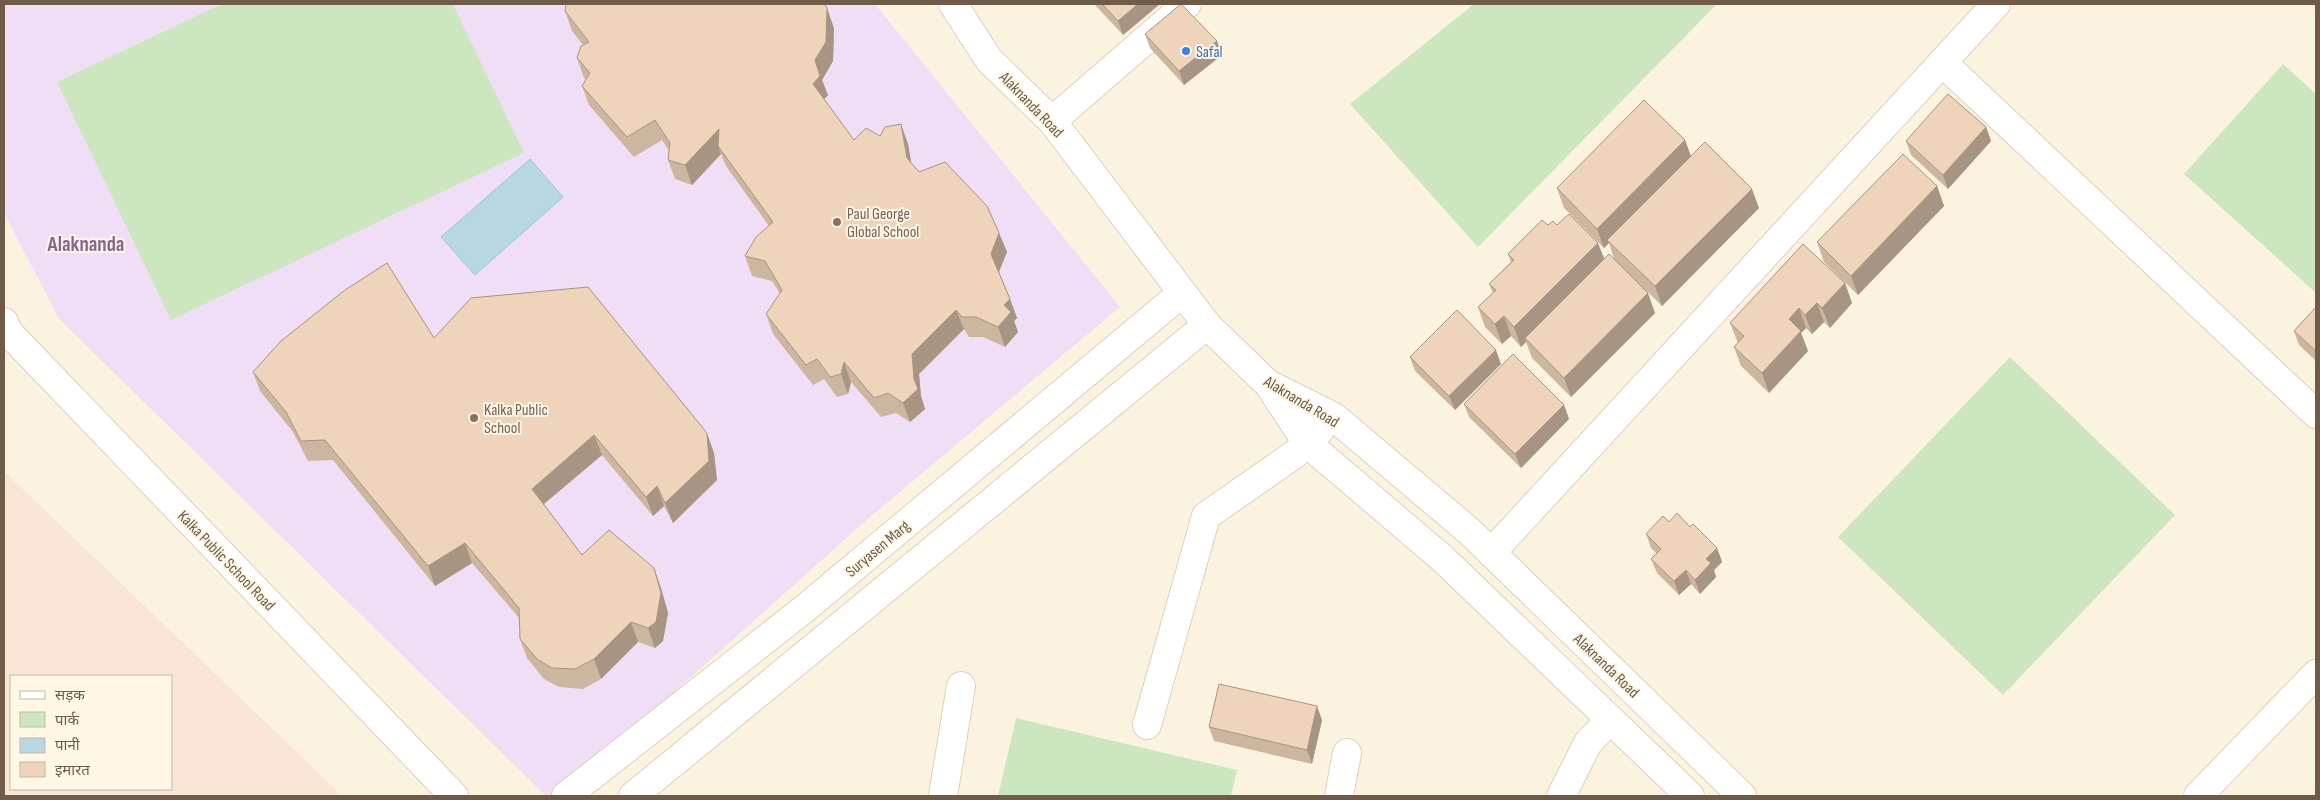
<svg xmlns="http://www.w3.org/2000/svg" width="2320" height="800" font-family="'Sofia Sans Condensed','Noto Sans Devanagari',sans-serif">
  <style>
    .commercial { fill: #fae4d5; fill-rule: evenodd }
    .education { fill: #f0def6 }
    .green { fill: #cce7c0 }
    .water { fill: #b7d7e2; stroke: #9dc5d4 }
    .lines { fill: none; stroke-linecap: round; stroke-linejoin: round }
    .minor-casing { stroke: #ded0bd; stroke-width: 30 }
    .minor { stroke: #fff; stroke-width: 28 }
    .wall { fill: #cdb6a0 }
    .shaded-wall { fill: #a79482 }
    .building { fill: #eed4ba; stroke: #a79482 }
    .shop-dot { fill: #3f7fe0; stroke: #fef7e6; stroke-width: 2 }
    .education-dot { fill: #8d6e63; stroke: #fef7e6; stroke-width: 2 }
    .labels { text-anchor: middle; stroke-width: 4; stroke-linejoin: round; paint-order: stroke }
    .shop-label { font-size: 16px; fill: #366cbe; stroke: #fef7e6; text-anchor: start }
    .street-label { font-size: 16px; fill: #705b49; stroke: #fef7e6 }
    .education-label { font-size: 16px; fill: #785e54; stroke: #fef7e6; text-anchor: start }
    .district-label { font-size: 21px; font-weight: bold; fill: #886593; stroke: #fef7e6 }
  </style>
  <rect width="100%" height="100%" fill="#fbf3e0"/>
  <path class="commercial" d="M4,471L334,788L339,796H4ZM11,676H171V789H11Z"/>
  <path class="education" d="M4,4H875L1120,307L870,517L558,796H546L59,319L4,213Z"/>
  <path class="green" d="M222,4H453L524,153L171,320L57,82Z
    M1474,4H1717L1478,247L1350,104Z
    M2283,64L2316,94V293L2184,174Z
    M2010,357L2175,515L2003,695L1838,537Z
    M1016,718L1237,770L1231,796H998Z"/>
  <path class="water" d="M530,159L563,197L475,275L441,237Z"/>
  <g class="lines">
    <defs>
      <path id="minor" d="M953,4L989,60L1052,121L1207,325L1268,384L1334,417L1469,531L1742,796
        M1942,62L2316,414
        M1052,121L1187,4
        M4,322L9,333L454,796
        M1269,385L1307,443L1443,559L1690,796
        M1491,553L1996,4
        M1147,725L1206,516L1295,454L1320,430
        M566,796L803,610L1182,293
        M633,796L1207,325
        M943,796L961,686
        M1339,796L1347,753
        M1561,796L1588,743L1609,721
        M2198,796L2316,674"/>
    </defs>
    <use href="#minor" class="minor-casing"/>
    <use href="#minor" class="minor"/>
  </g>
  <path class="wall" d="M1094,4H1160L1123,35Z
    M565,11L834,28L833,61L822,80L828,95L824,99L854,140L880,136L908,144L911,163L919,172L999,233L1007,252L999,272L1010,299L1017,318L1014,321L1018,332L1005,347L983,337H969L964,329L919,374L921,396L925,409L910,422L896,413L881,417L851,382L848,394L837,397L824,379L813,385L773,334L766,314L780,294L772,281L752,276L745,256L769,226L726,166L721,154L692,185L675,179L668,160L669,151L662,140L634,157L589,105L582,86L586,80L584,78L577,58L583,45L572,31Z
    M1145,34L1217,41L1222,55L1184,85L1150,48Z
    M1986,127L1991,141L1948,189L1911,155L1906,141Z
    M1685,140L1691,156L1759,208L1662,306L1617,262L1655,313L1571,397L1532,358L1526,342L1521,347L1511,336L1502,344L1485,327L1478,307L1493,293L1489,284L1511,262L1508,254L1548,225H1557L1604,258L1614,259L1609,243L1604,248L1564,208L1557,188Z
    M1937,186L1944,206L1858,295L1824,262L1817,242Z
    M1845,283L1852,303L1830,328L1824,322L1812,334L1806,328L1801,333L1808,351L1769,393L1741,366L1734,347L1738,343L1730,323Z
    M2316,307V361L2299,345L2294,331Z
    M434,338L714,453L717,480L673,523L664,506L653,516L602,455L544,504L582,555L661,588L668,613L663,641L655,648L638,642L601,679L583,689L559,687L544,679L527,658L520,639V619L472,563L435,586L333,460L308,461L293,432L260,391L253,372Z
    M1410,357L1501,364L1455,410L1415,371Z
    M1464,404L1564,405L1569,419L1521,468L1469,417Z
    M1669,522L1690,527L1717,548L1722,562L1714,570L1716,577L1700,594L1691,584L1679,595L1657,573L1651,559L1657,554L1651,548L1646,534Z
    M1322,720L1312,764L1214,741L1209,727Z"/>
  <path class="shaded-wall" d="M1138,4H1160L1123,35L1118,21Z
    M827,8L834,28L833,61L822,80L828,95L820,104L813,84L815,60Z
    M1217,41L1222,55L1184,85L1179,71Z
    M901,124L908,144L914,178L907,158Z
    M1986,127L1991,141L1948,189L1943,175Z
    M719,129L718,146L721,154L692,185L685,165Z
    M1685,140L1692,160L1607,240L1609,243L1604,248L1597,229Z
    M1937,186L1944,206L1858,295L1851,276Z
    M1752,189L1759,208L1662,306L1655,286Z
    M999,233L1007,252L998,274L991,254Z
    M1598,243L1606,263L1525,338L1526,342L1521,347L1514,327Z
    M1845,283L1852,303L1830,328L1822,308Z
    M1648,293L1655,313L1571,397L1564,378Z
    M1010,299L1017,318L1014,321L1018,332L1005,347L998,327L1004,305Z
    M1817,303L1824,322L1812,334L1805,315Z
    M1799,308L1806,328L1801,333L1808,351L1769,393L1762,373L1789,319Z
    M956,310L964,329L919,374L921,396L925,409L910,422L903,403L912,354Z
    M1504,316L1511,336L1502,344L1495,324Z
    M1496,350L1501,364L1455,410L1449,396Z
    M844,362L851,382L848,394L841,374Z
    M1564,405L1569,419L1521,468L1515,454Z
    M707,433L714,453L717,480L673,523L665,503Z
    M594,435L602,455L539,508L532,489Z
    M657,486L664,506L653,516L646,497Z
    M465,543L472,563L435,586L428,566Z
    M1717,548L1722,562L1714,570L1716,577L1700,594L1695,580L1706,559Z
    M654,568L661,588L668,613L663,641L655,648L648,628Z
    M1686,570L1691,584L1679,595L1674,581Z
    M631,622L638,642L601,679L594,659Z
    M1317,706L1322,720L1312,764L1307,750Z"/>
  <path class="building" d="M566,4H824L827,8L826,42L815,60L820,76L813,84L854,140L866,128L880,136L885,127L901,124L907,158L919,172L945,162L987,206L999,233L991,254L1010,299L1004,305L1011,312L998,327L976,317H962L956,310L912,354L914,379L918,389L903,403L888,393L874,398L844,362L841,374L830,377L817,359L806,365L766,314L782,290L765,261L745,256L756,237L773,222L718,146L719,129L685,165L668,160L670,143L655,120L627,137L582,86L590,73L577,58L581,46L589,42L565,11Z
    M1102,4H1138L1118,21Z
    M1181,4L1217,41L1179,71L1145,34Z
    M1948,94L1986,127L1943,175L1906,141Z
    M1644,100L1685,140L1597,229L1557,188Z
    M1705,142L1752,189L1655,286L1607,240Z
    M1903,154L1937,186L1851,276L1817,242Z
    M1569,214L1598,243L1514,327L1504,316L1495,324L1478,307L1496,290L1489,284L1514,260L1508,254L1542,220L1548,225L1553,221L1557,225Z
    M1803,244L1845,283L1822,308L1817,303L1805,315L1799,308L1789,319L1801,331L1762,373L1734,347L1744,336L1730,323Z
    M1609,254L1648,293L1564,378L1525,338Z
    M387,263L434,338L471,298L588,287L707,433L709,461L665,503L657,486L646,497L594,435L532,489L582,555L609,530L654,568L661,593L656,622L648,628L631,622L594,659L575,669L552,668L537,659L520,639L519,608L465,543L428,566L325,440L301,441L286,412L253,372L281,341L345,290Z
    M2316,307V351L2294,331Z
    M1457,310L1496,350L1449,396L1410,357Z
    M1513,354L1564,405L1515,454L1464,404Z
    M1677,513L1690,527L1693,524L1717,548L1706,559L1711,563L1695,580L1686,570L1674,581L1651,559L1661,549L1646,534L1663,516L1669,522Z
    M1219,684L1317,706L1307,750L1209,727Z"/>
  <circle class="shop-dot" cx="1186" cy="51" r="5"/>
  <g class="education-dot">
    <circle cx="837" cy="222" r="5"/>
    <circle cx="474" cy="418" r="5"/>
  </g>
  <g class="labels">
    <g class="shop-label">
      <text x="1196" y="57">Safal</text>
    </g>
    <g class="street-label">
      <text transform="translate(1032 104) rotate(46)" y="6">Alaknanda Road</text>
      <text transform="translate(1302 401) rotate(31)" y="6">Alaknanda Road</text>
      <text transform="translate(877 548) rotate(-40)" y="6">Suryasen Marg</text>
      <text transform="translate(227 560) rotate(46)" y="6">Kalka Public School Road</text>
      <text transform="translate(1607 665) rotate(44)" y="6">Alaknanda Road</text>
    </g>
    <g class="education-label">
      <text x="847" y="219">Paul George<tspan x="847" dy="18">Global School</tspan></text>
      <text x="484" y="415">Kalka Public<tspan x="484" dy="18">School</tspan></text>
    </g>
    <g class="district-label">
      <text x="86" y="251">Alaknanda</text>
    </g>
  </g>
  <rect width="2320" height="800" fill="none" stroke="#705b49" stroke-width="10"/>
  <rect x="10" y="675" width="162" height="115" fill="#fef7e6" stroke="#c5b9a7"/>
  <rect x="20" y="691" width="25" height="8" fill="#ffffff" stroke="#c5b9a7"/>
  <text x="55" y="700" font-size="15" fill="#705b49">सड़क</text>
  <rect x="20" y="712" width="25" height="15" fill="#cce7c0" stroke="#c5b9a7"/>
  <text x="55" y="725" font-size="15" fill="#705b49">पार्क</text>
  <rect x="20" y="738" width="25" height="15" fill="#b7d7e2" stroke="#c5b9a7"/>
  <text x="55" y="750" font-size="15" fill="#705b49">पानी</text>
  <rect x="20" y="762" width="25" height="15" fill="#eed4ba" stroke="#c5b9a7"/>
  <text x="55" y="775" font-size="15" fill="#705b49">इमारत</text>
</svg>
